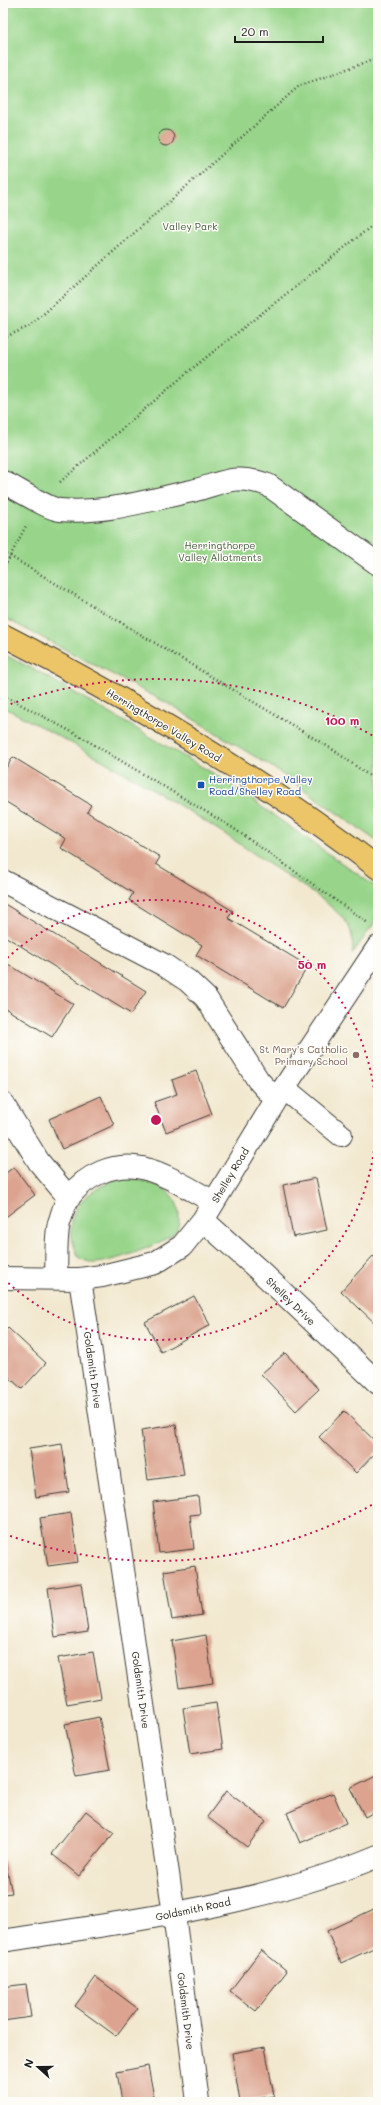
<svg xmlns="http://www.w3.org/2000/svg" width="381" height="2105" font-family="Mali,sans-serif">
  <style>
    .green { fill: #98d58a; stroke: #5a7853 }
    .building { fill: #dca490 }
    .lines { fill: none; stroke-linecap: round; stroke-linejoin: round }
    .minor-casing { stroke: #3c3b37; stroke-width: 24 }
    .major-casing { stroke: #3c3b37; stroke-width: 24 }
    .path { stroke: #3c3b37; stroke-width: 2.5; stroke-dasharray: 1 3; stroke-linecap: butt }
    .minor { stroke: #fff; stroke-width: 22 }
    .major { stroke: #edc569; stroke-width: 22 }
    .ring { fill: none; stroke: #c2185b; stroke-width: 2; stroke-dasharray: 2 4 }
    .transit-dot { fill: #1a4fb4; stroke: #fdfcf7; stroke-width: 1.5 }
    .education-dot { fill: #8d6e63; stroke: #fdfcf7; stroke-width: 1.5 }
    .labels { text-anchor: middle; stroke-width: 3; stroke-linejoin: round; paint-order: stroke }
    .park-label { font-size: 10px; fill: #475d42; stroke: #fdfcf7 }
    .street-label { font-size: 10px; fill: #1c1c1c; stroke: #fdfcf7 }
    .transit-label { font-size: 10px; fill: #164399; stroke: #fdfcf7; text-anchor: start }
    .education-label { font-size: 10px; fill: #785e54; stroke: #fdfcf7; text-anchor: end }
    .centre { fill: #c2185b; stroke: #fdfcf7; stroke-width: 2 }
    .ring-label { font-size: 12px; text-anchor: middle; font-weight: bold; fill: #c2185b; stroke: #fdfcf7; stroke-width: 3; stroke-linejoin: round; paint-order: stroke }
  </style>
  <rect width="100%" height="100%" fill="#fdfcf7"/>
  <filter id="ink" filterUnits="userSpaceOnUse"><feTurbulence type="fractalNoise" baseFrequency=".025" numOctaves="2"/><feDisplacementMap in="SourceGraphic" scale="8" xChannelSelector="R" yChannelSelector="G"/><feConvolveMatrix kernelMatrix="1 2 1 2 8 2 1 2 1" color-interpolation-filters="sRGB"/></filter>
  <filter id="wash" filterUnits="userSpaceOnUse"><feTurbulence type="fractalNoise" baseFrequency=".012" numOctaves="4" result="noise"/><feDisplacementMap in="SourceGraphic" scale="16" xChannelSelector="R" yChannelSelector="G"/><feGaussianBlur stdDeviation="0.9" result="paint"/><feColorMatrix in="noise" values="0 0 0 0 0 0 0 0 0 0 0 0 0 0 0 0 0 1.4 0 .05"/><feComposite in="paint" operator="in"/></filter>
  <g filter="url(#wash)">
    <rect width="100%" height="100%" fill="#f2e8cf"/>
    <path class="green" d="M3,3H378V842L272,767L167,703L3,617Z
      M3,654L39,672L216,775L376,887L378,890V918L352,954C354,941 352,927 342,917C323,897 293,880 269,864C185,805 94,754 3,707Z
      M122,1178C144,1179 178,1187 179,1214C179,1219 179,1227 176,1231C167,1243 108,1264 93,1263C89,1262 83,1260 79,1258C58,1216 82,1190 122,1178Z"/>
    <g id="blocks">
      <path class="building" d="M158 138a8 8 0 1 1 16 0a8 8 0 1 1-16 0Z
        M13,757L91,805L87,812L160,857L156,864L233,911L228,918L308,966L283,1008L196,955L202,945L129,900L133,893L61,848L66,839L3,800V773Z
        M3,903L146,991L131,1014L3,935Z
        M3,961L73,1004L52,1037L3,1007Z
        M196,1071L212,1114L166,1132L154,1102L177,1094L172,1080Z
        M101,1096L114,1125L62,1149L49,1119Z
        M14,1167L35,1195L3,1219V1175Z
        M316,1178L327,1230L293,1237L283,1185Z
        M373,1256L378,1261V1326L341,1291Z
        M194,1296L210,1325L161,1352L145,1322Z
        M8,1328L46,1363L22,1389L3,1372V1333Z
        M285,1353L319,1389L296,1411L261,1374Z
        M344,1411L378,1444V1450L356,1473L319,1437Z
        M176,1425L184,1475L148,1480L141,1430Z
        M62,1444L69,1492L36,1497L29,1449Z
        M198,1496L200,1514L190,1515L194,1549L159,1553L153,1502Z
        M71,1513L78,1562L48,1566L40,1518Z
        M195,1566L202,1615L172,1620L164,1571Z
        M81,1583L88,1632L55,1637L48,1588Z
        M206,1635L213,1683L179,1688L172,1641Z
        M93,1652L101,1698L67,1704L58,1658Z
        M216,1703L223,1749L190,1754L183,1708Z
        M99,1717L110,1770L76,1776L65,1724Z
        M378,1774V1810L365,1817L350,1788Z
        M226,1791L266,1821L247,1847L207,1817Z
        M333,1793L346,1823L300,1843L287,1813Z
        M86,1811L114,1833L79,1876L52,1854Z
        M3,1860H5L12,1893L3,1894Z
        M376,1908L378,1912V1946L341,1963L327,1931Z
        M261,1950L287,1971L256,2011L230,1991Z
        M96,1977L137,2008L116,2036L75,2006Z
        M26,1984L31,2017L3,2021V1987Z
        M265,2047L274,2096L240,2102L232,2053Z
        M148,2066L155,2102H122L117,2072Z"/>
    </g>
  </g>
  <g filter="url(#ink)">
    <use href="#blocks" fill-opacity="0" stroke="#3c3b37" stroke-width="1"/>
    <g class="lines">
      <defs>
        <path id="minor" d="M3,482C16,488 48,509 60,510C104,514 149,500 192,491C224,483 233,473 268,485L378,564
          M3,881L164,965L188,981L206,998L258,1080L276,1100
          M284,1088L341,1135
          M3,1104L39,1162L69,1198
          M203,1220L260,1271L378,1383
          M3,1278L80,1279L102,1276L155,1263L182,1246L203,1220L276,1100L378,947
          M56,1278C57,1261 55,1240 59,1223C62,1215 64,1204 69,1197C86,1175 114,1162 142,1168C167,1174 191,1190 214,1202
          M80,1279L174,1914L198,2102
          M3,1941C129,1921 259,1906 378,1856"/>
        <path id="major" d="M3,635C133,702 262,778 378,868"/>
      </defs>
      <use href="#minor" class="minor-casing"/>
      <use href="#major" class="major-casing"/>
      <path class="path" d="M3,338L30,326L299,86L378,58
        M60,482L189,371L378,221
        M3,552L332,749L378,782
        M3,570L27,524
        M3,695L83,738L233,828L368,923"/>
      <use href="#minor" class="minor"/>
      <use href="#major" class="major"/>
    </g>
  </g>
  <g class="ring">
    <path d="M3 962A220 220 0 1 1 3 1278"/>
    <path d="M377 1502A441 441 0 0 1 5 1534M5 706A441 441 0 0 1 377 738"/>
  </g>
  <rect class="transit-dot" x="197" y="781" width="8" height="8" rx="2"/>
  <circle class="education-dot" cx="356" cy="1055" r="4"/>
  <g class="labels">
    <g class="park-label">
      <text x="190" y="230">Valley Park</text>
      <text x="220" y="549">Herringthorpe<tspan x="220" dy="12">Valley Allotments</tspan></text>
    </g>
    <g class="street-label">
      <text transform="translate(164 725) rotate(31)" y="4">Herringthorpe Valley Road</text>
      <text transform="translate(230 1175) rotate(-59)" y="4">Shelley Road</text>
      <text transform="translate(291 1301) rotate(44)" y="4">Shelley Drive</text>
      <text transform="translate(93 1370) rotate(82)" y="4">Goldsmith Drive</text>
      <text transform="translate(141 1690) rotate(82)" y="4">Goldsmith Drive</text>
      <text transform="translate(193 1909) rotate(-12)" y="4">Goldsmith Road</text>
      <text transform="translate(186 2011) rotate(83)" y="4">Goldsmith Drive</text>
    </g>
    <g class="transit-label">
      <text x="209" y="783">Herringthorpe Valley<tspan x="209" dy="12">Road/Shelley Road</tspan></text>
    </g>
    <g class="education-label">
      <text x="348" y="1053">St Mary's Catholic<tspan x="348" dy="12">Primary School</tspan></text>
    </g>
  </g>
  <circle cx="156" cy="1120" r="6" class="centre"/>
  <g class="ring-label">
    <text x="342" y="725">100 m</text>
    <text x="312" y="969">50 m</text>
  </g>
  <rect width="381" height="2105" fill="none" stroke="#fdfcf7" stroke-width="16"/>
  <g transform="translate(38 2067) rotate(291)" stroke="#fdfcf7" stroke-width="3" paint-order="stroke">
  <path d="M0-3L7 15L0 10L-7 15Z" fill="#1c1c1c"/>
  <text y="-6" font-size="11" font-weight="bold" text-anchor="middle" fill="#1c1c1c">N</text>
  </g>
  <path d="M235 36v6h88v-6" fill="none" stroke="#1c1c1c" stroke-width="2"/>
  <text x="241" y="36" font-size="12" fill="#1c1c1c" stroke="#fdfcf7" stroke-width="3" paint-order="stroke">20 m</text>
</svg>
